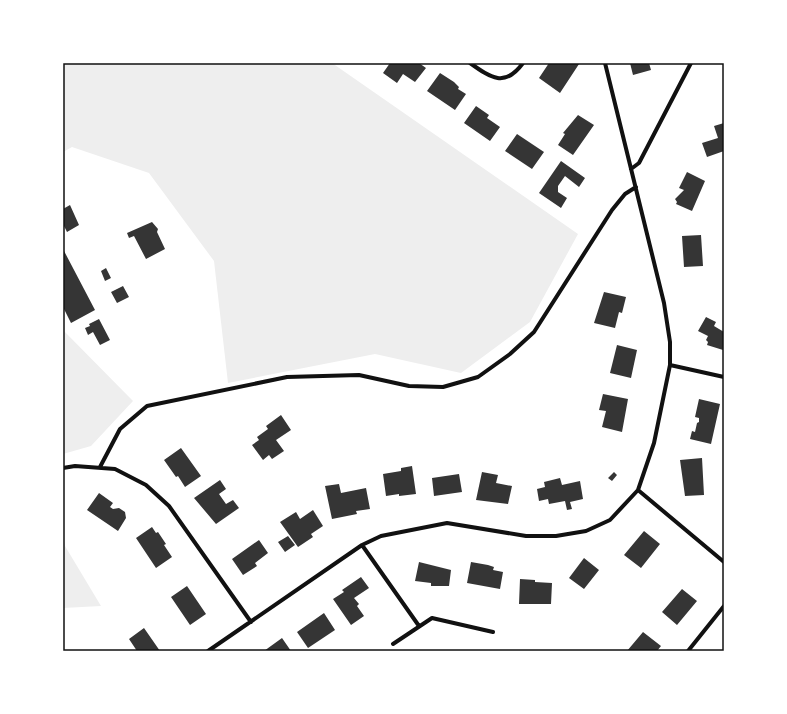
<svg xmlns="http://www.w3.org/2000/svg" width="787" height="714" font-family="Rubik,sans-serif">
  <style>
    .green { fill: #eee }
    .building { fill: #353535 }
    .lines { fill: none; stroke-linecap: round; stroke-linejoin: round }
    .minor { stroke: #111; stroke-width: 4 }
    .neatline { fill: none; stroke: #111; stroke-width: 1.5 }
  </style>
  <rect width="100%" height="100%" fill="#fff"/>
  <path class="green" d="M63,63H332L578,234L530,322L461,373L375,354L228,383L214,261L149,173L72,147L63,152Z
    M63,330L133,401L91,446L63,454Z
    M63,537L65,546L101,606L63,608Z"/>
  <path class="building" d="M390,63H419L426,68L415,82L403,74L397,83L383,73Z
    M549,63L579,64L560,93L539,78Z
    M630,63H649L651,70L633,75Z
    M440,73L454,82L459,87L458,89L466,94L455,110L427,91Z
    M476,106L489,115L487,118L500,127L490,141L464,123Z
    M578,115L594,125L573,155L558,145L565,134L563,133Z
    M724,123V151L707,157L702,143L718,138L714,126Z
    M517,134L544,152L532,169L505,151Z
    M561,161L585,178L579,187L565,176L558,186V192L567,198L561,208L539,193Z
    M687,172L705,181L692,211L676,204L677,202L675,199L684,190L679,188Z
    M70,205L79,225L67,232L63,224V209Z
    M152,222L158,229L157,232L165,249L146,259L134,236L129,238L127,233Z
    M701,235L703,266L684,267L682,236Z
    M63,249L95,310L71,323L63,307Z
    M106,268L111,278L105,281L101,271Z
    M123,286L129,297L117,303L111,292Z
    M604,292L626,297L622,313L619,312L615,328L594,323Z
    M706,317L716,322L714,326L724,332L723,350L707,345L708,342L706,340L708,336L698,331Z
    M99,319L110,340L100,345L93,332L88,335L85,328L90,326L89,324Z
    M617,345L637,350L631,378L610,373Z
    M603,394L628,399L622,432L602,427L606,411L599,410Z
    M699,399L720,404L711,444L690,439L692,431L695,432L697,423L699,422V418L695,417Z
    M281,415L291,430L276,440L284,451L272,459L269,455L263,460L252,445L259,440L257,437L268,429L266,426Z
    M181,448L201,476L185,487L178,476L176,477L164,460Z
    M702,458L704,495L685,496L680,460Z
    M412,466L416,494L399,496V494L386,496L383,474L401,471V468Z
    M482,472L498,475L496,483L512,486L508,504L476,500Z
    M614,472L617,475L612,481L608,478Z
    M459,474L462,492L434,496L432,478Z
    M560,478L562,485L580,481L583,499L570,502L572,509L567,510L565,501L549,504L548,499L539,501L537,489L545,487L544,482Z
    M220,480L226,489L219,494L226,504L233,500L239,508L216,524L194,498Z
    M339,484L341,493L366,488L370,509L356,511L357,514L332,519L325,486Z
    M99,493L113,503L110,507L113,509L119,508L125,512L126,518L118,531L87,510Z
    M313,510L323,526L311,534L313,537L298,547L280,522L296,512L300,519Z
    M152,527L156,533L158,532L166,544L164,545L172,557L156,568L136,538Z
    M644,531L660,544L641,568L624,555Z
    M288,536L295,545L285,552L278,542Z
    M259,540L268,553L255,563L257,566L243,575L232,559Z
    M584,558L599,570L584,589L569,578Z
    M419,562L451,570L449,586H431V583L415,581Z
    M471,562L488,565L494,567L493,570L503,572L500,589L467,583Z
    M361,577L369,588L354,598L359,604L357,606L364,616L351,625L333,599L344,592L342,590Z
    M520,579L535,580V582L552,583L551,604H519Z
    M187,586L206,614L190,625L171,597Z
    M682,589L697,601L677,625L662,612Z
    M324,613L335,630L308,648L297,632Z
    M144,628L160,651H137L129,639Z
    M643,632L661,646L657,651H627Z
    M282,638L291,651H264Z"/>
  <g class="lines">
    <path class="minor" d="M470,63C491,78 505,88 523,63
      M631,169L639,163L691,63
      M670,365L724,377
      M100,467L120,429L147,406L287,377L359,375L409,386L443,387L478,377L510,354L534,332L612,210L625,194L636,187
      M63,468L75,466L115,469L146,485L169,506L251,622
      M638,490L724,562
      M362,545L419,626
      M393,644L432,618L493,632
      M208,651L362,545L381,536L447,523L526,536H556L586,531L610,520L638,490L654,443L670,365V342L664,303L605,63
      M688,651L724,606"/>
  </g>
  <rect width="787" height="714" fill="none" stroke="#ffffff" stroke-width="128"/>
  <rect x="64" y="64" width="659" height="586" class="neatline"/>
</svg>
